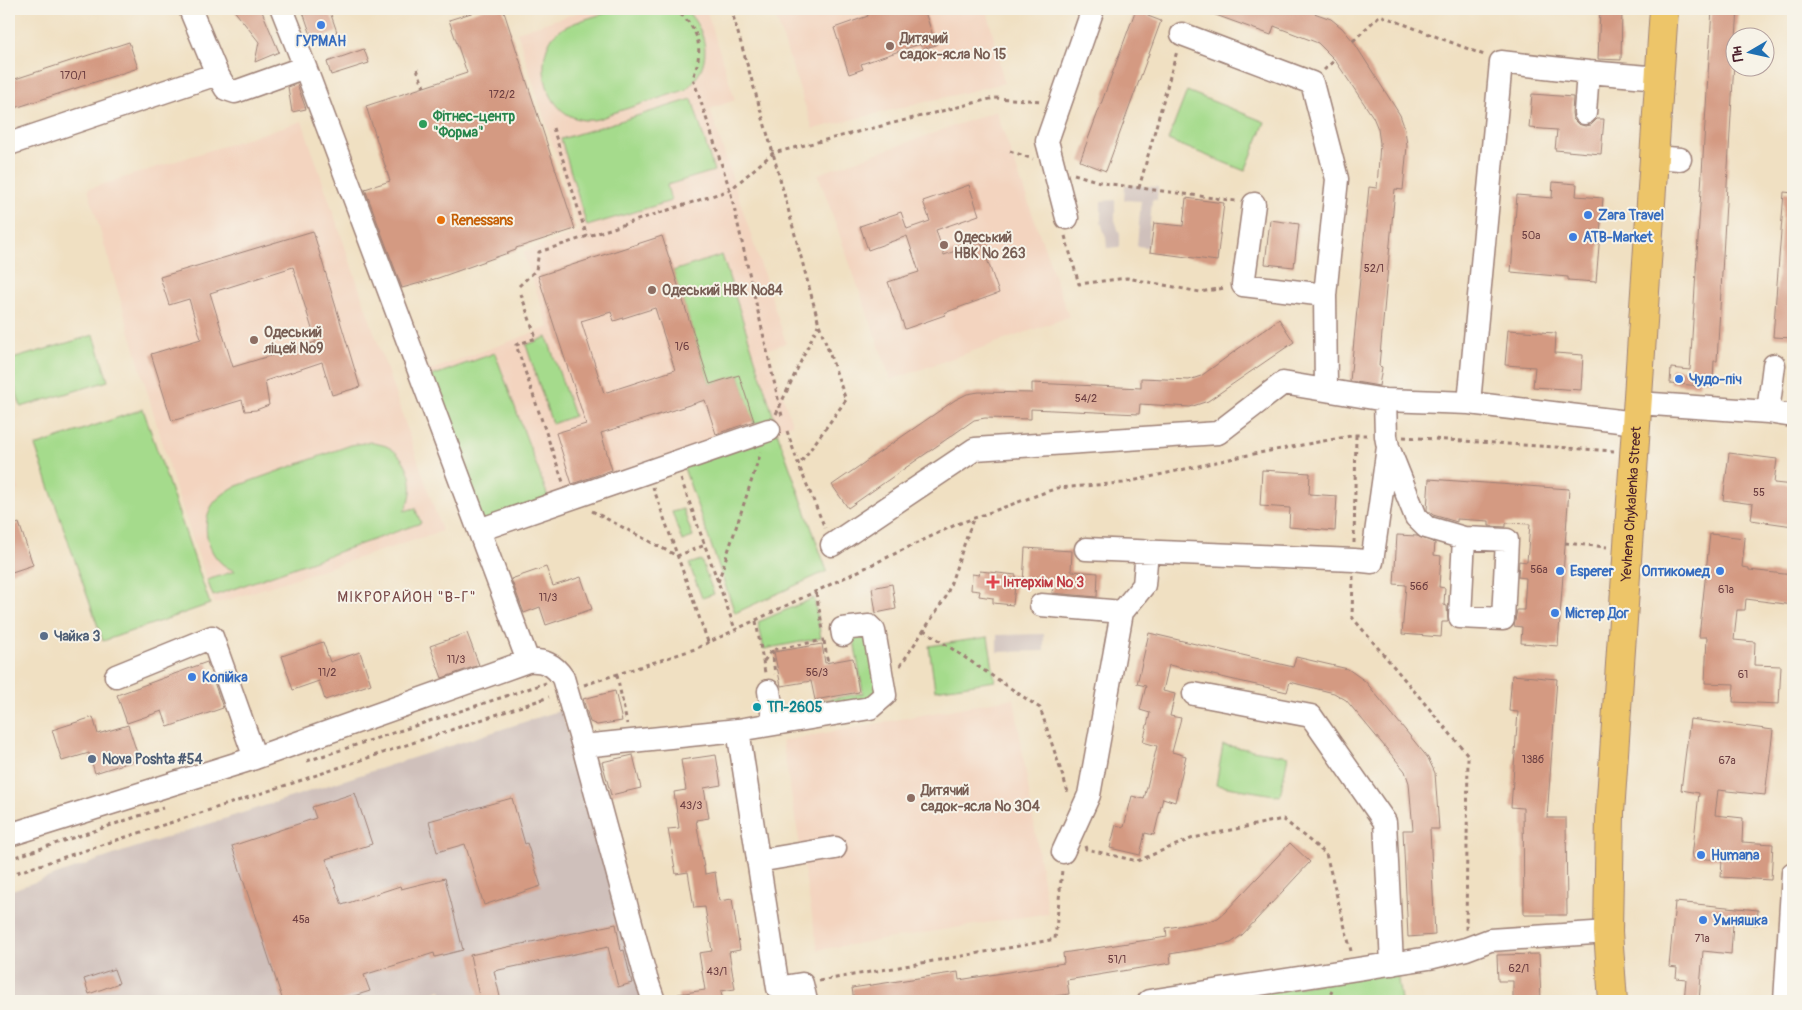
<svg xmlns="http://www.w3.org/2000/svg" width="1802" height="1010" font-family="Pangolin,sans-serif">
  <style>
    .built { fill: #f3d4bf }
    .industrial { fill: #cfc0bb }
    .green { fill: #a5db8c; stroke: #787d5c }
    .building { fill: #d49a82; fill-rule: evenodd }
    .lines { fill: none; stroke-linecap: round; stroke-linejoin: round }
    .minor-casing { stroke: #9d8076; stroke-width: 25 }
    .major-casing { stroke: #9d8076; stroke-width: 30 }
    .path { stroke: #9d8076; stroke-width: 3; stroke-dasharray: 4 4; stroke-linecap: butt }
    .minor { stroke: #fff; stroke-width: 22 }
    .major { stroke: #edc569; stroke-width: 28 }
    .shop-dot { fill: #3f7fe0; stroke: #f7f3e8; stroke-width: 2 }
    .education-dot { fill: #8d6e63; stroke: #f7f3e8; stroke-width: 2 }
    .leisure-dot { fill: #2e9e5b; stroke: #f7f3e8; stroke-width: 2 }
    .food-dot { fill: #e8710a; stroke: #f7f3e8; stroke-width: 2 }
    .health-dot { fill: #e0444e; stroke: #f7f3e8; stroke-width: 2 }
    .service-dot { fill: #5c6f8a; stroke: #f7f3e8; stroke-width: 2 }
    .culture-dot { fill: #0f9aa8; stroke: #f7f3e8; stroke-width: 2 }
    .labels { text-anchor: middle; stroke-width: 4; stroke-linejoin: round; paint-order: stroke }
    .number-label { font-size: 11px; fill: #6c3e41 }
    .education-label { font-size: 14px; font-weight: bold; fill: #785e54; stroke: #f7f3e8; text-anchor: start }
    .shop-label { font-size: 14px; font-weight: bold; fill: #366cbe; stroke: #f7f3e8; text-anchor: start }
    .leisure-label { font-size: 14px; font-weight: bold; fill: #27864d; stroke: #f7f3e8; text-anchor: start }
    .food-label { font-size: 14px; font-weight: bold; fill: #c56008; stroke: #f7f3e8; text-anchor: start }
    .street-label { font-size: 14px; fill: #4a1f2b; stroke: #f7f3e8 }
    .health-label { font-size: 14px; font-weight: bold; fill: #be3a42; stroke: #f7f3e8; text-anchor: start }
    .service-label { font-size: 14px; font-weight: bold; fill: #4e5e75; stroke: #f7f3e8; text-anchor: start }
    .culture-label { font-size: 14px; font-weight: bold; fill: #0d838f; stroke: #f7f3e8; text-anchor: start }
    .neighbourhood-label { font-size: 15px; letter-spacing: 1px; fill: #7a4a49; stroke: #f7f3e8 }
  </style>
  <rect width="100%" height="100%" fill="#f7f3e8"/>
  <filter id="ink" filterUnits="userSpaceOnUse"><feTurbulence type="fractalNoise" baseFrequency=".02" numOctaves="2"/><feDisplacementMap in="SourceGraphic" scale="10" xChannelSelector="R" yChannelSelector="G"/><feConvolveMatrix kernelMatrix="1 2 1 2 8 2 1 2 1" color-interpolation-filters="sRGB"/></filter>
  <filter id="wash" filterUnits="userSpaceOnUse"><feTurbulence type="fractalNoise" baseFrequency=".0096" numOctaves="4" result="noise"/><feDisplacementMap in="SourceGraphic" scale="20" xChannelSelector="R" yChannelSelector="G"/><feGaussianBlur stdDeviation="1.12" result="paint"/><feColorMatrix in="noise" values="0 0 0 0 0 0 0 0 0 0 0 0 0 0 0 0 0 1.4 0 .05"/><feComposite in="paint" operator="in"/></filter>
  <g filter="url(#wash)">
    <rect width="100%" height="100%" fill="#f0e0c2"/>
    <path class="built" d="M589,9H706L735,100L710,109L786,343L768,349L792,424L484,535L423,373L549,327L523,252L580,231L517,32Z
      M773,9H987L1004,83L813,129Z
      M996,111L1069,317L891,380L818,174Z
      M302,121L442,531L215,604L176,490L88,189Z
      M9,457L19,490L9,493Z
      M1014,698L1048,913L818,950L782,741Z"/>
    <path class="industrial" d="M1125,185L1158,187L1157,200H1152L1148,247L1137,246L1141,201L1124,200Z
      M1115,200V220L1120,235V247L1107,248L1106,238L1101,222V201Z
      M1044,634V651L997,652V635Z
      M561,710L649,1001H444L441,990L411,1001H9V891L125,851Z"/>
    <path class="green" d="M620,9H685C710,34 713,66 685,90C662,97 639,105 616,112C608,115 599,120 591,120C549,123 531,64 554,35C564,23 604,14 620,9Z
      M1187,91L1265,122L1245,171L1168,140Z
      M692,99L714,171L667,185L671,201L587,226L561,139Z
      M722,255L774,418L754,424L739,375L710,384L673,271Z
      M94,335L108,381L21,407L9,367V360Z
      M547,337L574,416L552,424L526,345Z
      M495,353L550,502L484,527L429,377Z
      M143,409L210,604L103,641L35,446Z
      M777,432L827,571L735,613L683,465Z
      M370,442C375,444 381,444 386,446C410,457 419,490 404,511L415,508L421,523L213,596L207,580L235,571C211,563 201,534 209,512C213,500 224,493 234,487L351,445Z
      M683,509L693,537L682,541L672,512Z
      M701,560L714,594L702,598L689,564Z
      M814,598L821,638L764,649L758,622Z
      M868,631L880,692L866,705L817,713L815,702L863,693L853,634Z
      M988,637L995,681L935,690L929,646Z
      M1223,745L1288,756L1280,796L1216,785Z
      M1397,972L1401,1001H1240L1239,996Z"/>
    <g id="blocks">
      <path class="building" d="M233,9H261L279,52L255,62L259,42Z
        M302,9H329L337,32L313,41Z
        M484,9H503L575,229L516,248V250L438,278L402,288L365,189L390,181L366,106L467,73L449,20Z
        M865,9H924L936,45L922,49L920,44L861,64L863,69L849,74L834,28L868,16Z
        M1136,9H1151L1148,16L1161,21L1106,171L1080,161Z
        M1203,9H1303L1331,19L1342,28L1353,41L1400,115L1405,129L1407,146L1403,190L1395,189L1379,366L1382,367L1379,386L1350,381L1369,187L1377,188L1380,143L1378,129L1373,117L1335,60L1318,43L1274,26L1271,35L1202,10Z
        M1600,9H1622L1621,60L1598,59Z
        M1712,9H1738L1736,38H1734V62L1717,361H1714L1713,381L1700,380L1699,386L1670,383L1671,368L1690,370Z
        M129,42L138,68L9,110V81Z
        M364,49L369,63L331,75L327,62Z
        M297,84L306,109L292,112L288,87Z
        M1532,94L1573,97L1572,113L1573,119L1578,124L1585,126L1591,125L1597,119H1604L1601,154L1555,150L1557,130L1529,128Z
        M1553,182L1577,184L1576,196L1603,198L1596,282L1568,280V277L1511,272L1517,195L1552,198Z
        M969,185L979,215L936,230L944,255L981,242L999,293L944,313L945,315L905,329L888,282L919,272L907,236L868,250L860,226L901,212L907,229L930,221L923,201Z
        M1784,192L1793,193V338L1773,337Z
        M1186,198L1224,203L1217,261L1150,252L1154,223L1183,226Z
        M1270,220L1299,224L1294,267L1265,264Z
        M313,231L360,387L332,395L322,362L265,381L269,405L256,410L245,411L242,400L172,421L151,354L201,339L189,299L169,305L160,277ZM293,267L316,342L233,367L210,293Z
        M662,236L710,384L739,375L754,421L716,434L705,400L601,433L612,470L572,484L556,433L586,424L538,276ZM655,308L675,370L604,393L581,321L611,312L614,321Z
        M1279,319L1294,342L1208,401L1190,407L1140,404L1139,414L1031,409V419L985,418L974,420L848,508L832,485L955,400L967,394L979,392L1032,393V383L1141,388V378L1189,380L1201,376Z
        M1508,330L1556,333L1555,353L1583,355L1581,390L1533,387L1535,367L1505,365Z
        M1729,453L1777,459L1774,483L1793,485V526L1751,520L1753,504L1723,500Z
        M1262,470L1310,473L1309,494L1337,496L1335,531L1289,527L1290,508L1260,506Z
        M1429,479L1569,489L1558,646L1521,643L1522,627L1514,626L1517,610H1524L1526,578L1518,577L1519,561L1527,562L1530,524L1506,523V527L1489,526V521L1457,519V522L1433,515L1427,510Z
        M19,523L33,565L9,573V527Z
        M1710,534L1745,538L1742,567L1749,568V570L1793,575V605L1746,599L1745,610H1737L1734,640L1755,642L1754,665L1781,666L1779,704L1733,702L1734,684L1705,683L1707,637H1699Z
        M1397,535L1417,536L1435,543L1434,555L1441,556L1439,587L1445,588L1444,605L1447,606L1448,622H1442L1441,637L1402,634L1406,585L1394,584Z
        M1025,548L1072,551L1071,571L1098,573L1097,597L1052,593L1053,585L1023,584Z
        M546,567L553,586L581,577L592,609L546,625L540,607L524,613L511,579Z
        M980,571L1016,575L1013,605L993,603V598L979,596L980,591L971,590L972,574L979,575Z
        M892,584L896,609L876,613L872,588Z
        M467,633L479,665L442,678L430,646Z
        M1149,633L1293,667L1296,657L1348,669L1365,681L1428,758L1435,773L1439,829H1430L1435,935L1408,937L1403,830H1413L1409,783L1405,771L1346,700L1334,693L1290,682L1287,692L1169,665L1163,691L1175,694L1170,716L1181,718L1172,752L1186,756L1175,802L1163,798L1154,835L1145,833L1140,855L1110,848L1116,825L1124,827L1132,796L1144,799L1157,746L1143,742L1150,713L1140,710L1146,686L1137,684Z
        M323,642L330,662L360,652L371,684L325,700L319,681L293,690L282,656Z
        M822,644L825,663L853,658L859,692L815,700L811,681L781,686L774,652Z
        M207,662L223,708L168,727L162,711L127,723L117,695Z
        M1512,675L1557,679L1547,818H1566L1567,915H1524L1523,808L1511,807L1518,712L1509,711Z
        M615,691L622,721L597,725L590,722L583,699Z
        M93,717L98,734L128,725L139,759L95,773L89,753L62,761L52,730Z
        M1690,719L1773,730L1765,795L1718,790L1715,815L1743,818L1742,842L1773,844L1771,880L1721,877L1722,860L1692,858L1699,793L1681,790Z
        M633,755L641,788L611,795L602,762Z
        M716,755L721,785L704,788L709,818L696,820L705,874L715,872L719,901L732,899L740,950L729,952L735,989L721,991L723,1001H679L678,994L705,990L699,953L712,951L705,907L694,908L688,872L676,874L668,829L679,828L674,792L686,790L681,760Z
        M355,793L372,844L326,859L342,905L400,886L401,889L445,878L463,950L435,957L434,953L364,975L370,991L338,1001H283L232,846L316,818L312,807Z
        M512,798L525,844L527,843L541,886L484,905L465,844L437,852L429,821Z
        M1290,843L1310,862L1242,935L1231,943L1170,954L1171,963L1067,980L1069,994L1022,1001H854L852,988L958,972L959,980L1064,963L1063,953L1167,937L1166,928L1210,921L1218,918L1225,912Z
        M1675,902L1758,910L1757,925L1733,922L1731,954L1703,951L1699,1001H1684L1686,979L1676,978L1677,968L1669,967Z
        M616,924L621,951L624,950L632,983L618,987L608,947L494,971L501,1001H480L470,955Z
        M1539,954L1541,1001H1513V981H1498L1497,955Z
        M114,969L119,983L89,994L84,979Z"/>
    </g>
  </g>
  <g filter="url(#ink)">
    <use href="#blocks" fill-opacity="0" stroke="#9d8076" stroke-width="1"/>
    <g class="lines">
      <defs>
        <path id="minor" d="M190,9L217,74
          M282,9L305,67L528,661
          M1182,34L1312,83L1337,179L1325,295L1326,389
          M1588,72L1660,78
          M9,144L217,74L226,89L235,92L305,67
          M1654,157L1680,159
          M1254,204L1243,285L1325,295
          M1067,218L1047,141L1093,9
          M1469,403L1501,62L1588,72L1585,113
          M1638,403L1768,412L1793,416
          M1768,412L1774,365
          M1388,447L1416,517L1426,527L1464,538L1507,540L1503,619L1460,617L1464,538
          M479,530L769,430
          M832,545L975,449L1218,433L1283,383L1385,400L1469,403L1636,423
          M1086,549L1354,560L1372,562L1388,447L1386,436L1385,400
          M1041,605L1122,612L1089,795L1063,852
          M1122,612L1144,585L1147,551
          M116,676L212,637L255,758
          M769,691L774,724
          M1194,694L1311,716L1385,822L1392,964
          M738,730L778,988L802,984L806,1001
          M583,746L738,730L870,708L885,695L874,631L869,626L842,629L843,635
          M9,835L255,758L528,661C544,660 554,664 563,678L583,746L646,978L654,1001
          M758,861L835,848
          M1149,1001L1429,958L1466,949L1490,940L1608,932
          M1785,1001L1793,873"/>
        <g id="major">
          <path id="s1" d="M1613,1001L1608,932L1610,813L1664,9"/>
        </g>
      </defs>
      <use href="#minor" class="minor-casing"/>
      <use href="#major" class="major-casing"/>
      <path class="path" d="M674,9C700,28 704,48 693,78L730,190L782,416
        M731,9L773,153L819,324L846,400L799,465
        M1353,41L1380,15L1484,55
        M417,69L424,87
        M1324,70L1335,60
        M553,128L587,237
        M1010,151L1033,159
        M1074,174L1103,183L1236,201
        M1139,188L1177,51
        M1065,236L1079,284L1127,278L1200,292L1225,288
        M519,286L536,270L539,252L730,190L773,153L994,98L1043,101
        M521,294L536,338L516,345L563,482
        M776,414L818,325
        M787,431L799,466L825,528
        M1403,437L1614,451
        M681,479L735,629
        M653,487L708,642
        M592,511L677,556L705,545
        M1354,543L1356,435
        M1565,543L1607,547
        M1353,576L1352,617L1468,755L1466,931
        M718,582L761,452
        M816,593L823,630
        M756,621L765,673
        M924,630L1040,708L1069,795
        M824,641L828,663
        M772,650L775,674
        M764,661L772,650L824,640
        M900,666L946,597L973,519
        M617,675L627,724
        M584,685L695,649L955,525L1057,488L1123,483L1243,456L1356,435H1369
        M307,761L546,683
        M1085,846L1086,849L1137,861L1193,838L1283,819L1326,854L1351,951
        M9,859L163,808
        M9,875L299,781L549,697
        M819,981L1025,945L1055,939L1062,870
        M1327,1001L1332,991"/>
      <use href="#minor" class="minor"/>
      <use href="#major" class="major"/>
    </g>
  </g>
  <g class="shop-dot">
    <circle cx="321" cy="25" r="5"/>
    <circle cx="1588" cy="215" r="5"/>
    <circle cx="1573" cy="237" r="5"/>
    <circle cx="1679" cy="379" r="5"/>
    <circle cx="1560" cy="571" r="5"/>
    <circle cx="1720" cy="571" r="5"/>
    <circle cx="1555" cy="613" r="5"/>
    <circle cx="192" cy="677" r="5"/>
    <circle cx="1701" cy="855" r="5"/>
    <circle cx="1703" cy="920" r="5"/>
  </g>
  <g class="education-dot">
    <circle cx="890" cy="46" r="5"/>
    <circle cx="944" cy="245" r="5"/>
    <circle cx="652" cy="290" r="5"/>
    <circle cx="254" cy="340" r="5"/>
    <circle cx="911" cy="798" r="5"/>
  </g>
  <circle class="leisure-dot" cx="423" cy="124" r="5"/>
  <circle class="food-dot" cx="441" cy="220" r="5"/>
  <path class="health-dot" d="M990.5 574.5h5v5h5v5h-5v5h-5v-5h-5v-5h5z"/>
  <g class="service-dot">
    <circle cx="44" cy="636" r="5"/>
    <circle cx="92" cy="759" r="5"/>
  </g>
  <circle class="culture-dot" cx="757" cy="707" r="5"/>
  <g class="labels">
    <g class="number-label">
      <text x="73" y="79">170/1</text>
      <text x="502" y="98">172/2</text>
      <text x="1531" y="239">50а</text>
      <text x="1374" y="272">52/1</text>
      <text x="682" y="350">1/6</text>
      <text x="1086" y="402">54/2</text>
      <text x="1759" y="496">55</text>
      <text x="1539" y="573">56а</text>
      <text x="1419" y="590">56б</text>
      <text x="1726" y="593">61а</text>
      <text x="548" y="601">11/3</text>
      <text x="456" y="663">11/3</text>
      <text x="327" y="676">11/2</text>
      <text x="817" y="676">56/3</text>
      <text x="1743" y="678">61</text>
      <text x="1533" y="763">138б</text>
      <text x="1727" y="764">67а</text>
      <text x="691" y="809">43/3</text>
      <text x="301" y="923">45а</text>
      <text x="1702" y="942">71а</text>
      <text x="1117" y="963">51/1</text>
      <text x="1519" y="972">62/1</text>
      <text x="717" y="975">43/1</text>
    </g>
    <g class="education-label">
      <text x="900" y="43">Дитячий<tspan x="900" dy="16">садок-ясла № 15</tspan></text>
      <text x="954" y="242">Одеський<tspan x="954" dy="16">НВК № 263</tspan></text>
      <text x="662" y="295">Одеський НВК №84</text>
      <text x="264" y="337">Одеський<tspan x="264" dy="16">ліцей №9</tspan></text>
      <text x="921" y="795">Дитячий<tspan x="921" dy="16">садок-ясла № 304</tspan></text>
    </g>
    <g class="shop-label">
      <text x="321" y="46" text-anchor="middle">ГУРМАН</text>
      <text x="1598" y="220">Zara Travel</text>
      <text x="1583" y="242">ATB-Market</text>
      <text x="1689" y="384">Чудо-піч</text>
      <text x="1570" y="576">Esperer</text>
      <text x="1710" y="576" text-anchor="end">Оптикомед</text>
      <text x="1565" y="618">Містер Дог</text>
      <text x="202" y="682">Копійка</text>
      <text x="1711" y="860">Humana</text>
      <text x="1713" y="925">Умняшка</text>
    </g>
    <g class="leisure-label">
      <text x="433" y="121">Фітнес-центр<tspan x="433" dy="16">"Форма"</tspan></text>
    </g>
    <g class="food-label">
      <text x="451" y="225">Renessans</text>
    </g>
    <g class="street-label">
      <text dy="5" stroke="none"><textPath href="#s1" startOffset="498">Yevhena Chykalenka Street</textPath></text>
    </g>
    <g class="health-label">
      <text x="1003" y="587">Інтерхім № 3</text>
    </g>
    <g class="service-label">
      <text x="54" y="641">Чайка 3</text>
      <text x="102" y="764">Nova Poshta #54</text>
    </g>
    <g class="culture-label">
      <text x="767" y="712">ТП-2605</text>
    </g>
    <g class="neighbourhood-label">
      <text x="407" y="602">МІКРОРАЙОН "В-Г"</text>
    </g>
  </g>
  <rect width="1802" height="1010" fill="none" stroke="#f7f3e8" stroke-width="30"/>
  <g transform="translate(1750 52) rotate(261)"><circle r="24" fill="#f7f3e8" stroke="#b29e9c"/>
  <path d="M0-4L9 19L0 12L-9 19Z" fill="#1f6fb2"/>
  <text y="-8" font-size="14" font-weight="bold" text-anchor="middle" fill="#4a1f2b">Пн</text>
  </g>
</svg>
